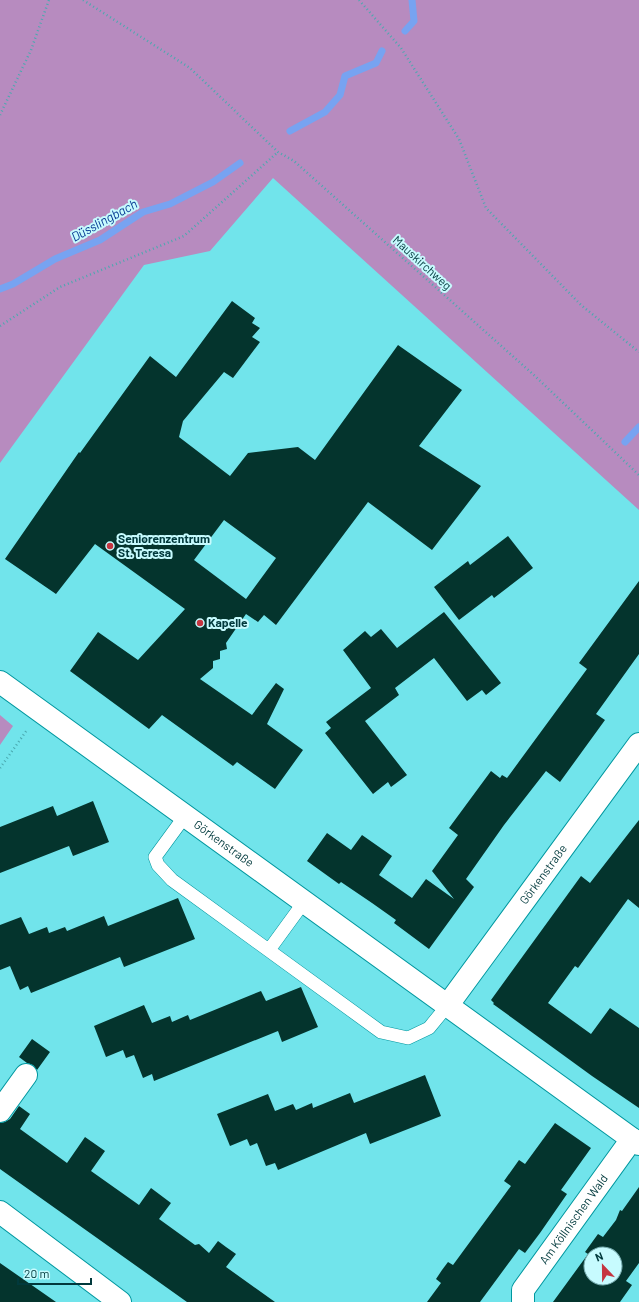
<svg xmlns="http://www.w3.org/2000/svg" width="639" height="1302" font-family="Barlow,sans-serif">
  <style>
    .green { fill: #b78bbf }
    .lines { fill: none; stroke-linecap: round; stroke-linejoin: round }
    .stream { stroke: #77a3f1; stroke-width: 7 }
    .building { fill: #04342d; fill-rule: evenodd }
    .service-casing { stroke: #00979f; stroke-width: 14 }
    .minor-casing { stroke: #00979f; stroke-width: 24 }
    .path { stroke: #4aa9af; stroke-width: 2.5; stroke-dasharray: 1 3; stroke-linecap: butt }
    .service { stroke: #fff; stroke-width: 13 }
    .minor { stroke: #fff; stroke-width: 22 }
    .poi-dot { fill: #c53540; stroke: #c7fbfe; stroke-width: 1.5 }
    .labels { text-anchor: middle; stroke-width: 4; stroke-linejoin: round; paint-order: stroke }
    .street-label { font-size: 12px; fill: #01393c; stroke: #c7fbfe }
    .poi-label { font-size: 12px; font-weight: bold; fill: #01393c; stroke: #c7fbfe; text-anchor: start }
    .water-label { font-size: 13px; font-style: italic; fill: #083b94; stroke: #c7fbfe }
  </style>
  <rect width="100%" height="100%" fill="#71e4eb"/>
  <path class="green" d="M0,0H639V510L273,178L210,251L144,265L0,463Z
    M0,715L13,726L0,745Z"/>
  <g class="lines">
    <path class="stream" d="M405,31L414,21L412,0
      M290,131L325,112L340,95L345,76L376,63L382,51
      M0,289L13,284L55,259L100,240L143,212L170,204L213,182L240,163
      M625,442L639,427"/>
  </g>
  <path class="building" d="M232,301L255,318L252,323L260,328L252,337L260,342L233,378L224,372L183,421L179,437L230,476L248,453L298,447L315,460L398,345L462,390L419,446L481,486L432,550L368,502L276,625L264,615L258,622L246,614L226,643L227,649L220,651V659L213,661V668L200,679L252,715L276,683L284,689L267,724L303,750L275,789L237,762L233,766L162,715L149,729L70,671L98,632L138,660L185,609L95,544L56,594L5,559L79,452L80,453L150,356L176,377ZM224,520L276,558L246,599L194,560Z
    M508,536L533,568L494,598L492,595L459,620L434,587L468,561L470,565Z
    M639,581V654L596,714L605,720L560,782L546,771L504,825L466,879L474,887L429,949L394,923L396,920L372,903L341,882L339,884L307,861L327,833L351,850L362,835L392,856L379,875L412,898L426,879L454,899L432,871L458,835L449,828L491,771L500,778L502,775L507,778L587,669L579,663Z
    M444,612L501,683L486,695L482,690L467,701L434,658L395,688L399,695L365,721L407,775L391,787L388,782L373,794L325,733L331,728L326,722L371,688L343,650L365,631L371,637L381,629L397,648Z
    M93,801L109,842L73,856L69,846L0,873V827L53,806L57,816Z
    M639,820V908L628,899L578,968L575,966L548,1003L591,1034L610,1008L639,1028V1108L592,1076L493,1004L494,1003L491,1000L581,876L590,883Z
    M178,898L195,939L124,967L120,957L31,993L28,986L20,990L10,966L0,970V925L21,917L29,934L47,927L49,933L65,927L67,931L104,916L108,926Z
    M301,987L318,1027L282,1042L278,1031L154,1081L152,1074L143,1078L134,1055L126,1058L123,1050L106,1057L94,1026L144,1005L152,1023L170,1016L172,1022L188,1015L190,1020L261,991L266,1001Z
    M32,1039L50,1052L37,1070L33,1065L27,1063L19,1057Z
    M425,1075L441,1116L370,1144L366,1133L278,1170L275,1163L266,1166L257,1143L250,1146L247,1139L230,1146L217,1114L268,1094L275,1111L293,1104L296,1110L312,1103L313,1108L350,1093L354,1103Z
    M19,1106L30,1114L20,1129L67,1163L85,1137L105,1151L91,1171L139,1205L151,1188L171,1203L159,1219L195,1245L199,1244L209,1253L218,1241L226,1247L236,1254L226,1267L275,1302H187L0,1169V1123L5,1122L10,1119Z
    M555,1123L591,1148L561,1190L567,1194L540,1233L525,1253L519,1249L480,1302H427L441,1283L436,1279L442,1270L448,1262L453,1265L511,1186L504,1181L519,1160L525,1164Z
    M639,1187V1263L626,1281L632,1285L620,1302H553L588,1254L585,1252L598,1234L603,1237L616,1220L620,1210L622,1211ZM591,1254H615V1278H591Z
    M0,1263L56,1302H0Z"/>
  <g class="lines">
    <defs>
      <path id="service" d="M185,816L155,857L158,865L172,880L381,1032L408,1038L429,1028L447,1006
        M269,950L304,902"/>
      <g id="minor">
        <path id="s1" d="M0,682L639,1144"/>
        <path id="s2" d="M447,1006L639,744"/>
        <path d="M0,1111L26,1075"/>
        <path d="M0,1212L120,1302"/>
        <path id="s3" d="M523,1302V1290L632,1139"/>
      </g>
    </defs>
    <use href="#service" class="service-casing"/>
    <use href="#minor" class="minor-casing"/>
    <path class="path" d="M83,0L190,68L278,152L294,161L535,376L639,475
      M359,0L401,48L459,139L486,208L581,305L639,352
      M0,115L31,50L49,0
      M0,326L60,287L184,236L278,152
      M0,768L27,730"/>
    <use href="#service" class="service"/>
    <use href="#minor" class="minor"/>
  </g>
  <g class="poi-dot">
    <circle cx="110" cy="546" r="4"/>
    <circle cx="200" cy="623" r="4"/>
  </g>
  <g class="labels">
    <g class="street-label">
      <text transform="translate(422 263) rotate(42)" y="4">Mauskirchweg</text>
      <text dy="4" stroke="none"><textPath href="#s1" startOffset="276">Görkenstraße</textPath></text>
      <text dy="4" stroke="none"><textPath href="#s2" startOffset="163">Görkenstraße</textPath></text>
      <text dy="4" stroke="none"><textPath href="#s3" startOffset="99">Am Köllnischen Wald</textPath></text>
    </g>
    <g class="poi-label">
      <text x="118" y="543">Seniorenzentrum<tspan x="118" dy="14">St. Teresa</tspan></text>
      <text x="208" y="627">Kapelle</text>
    </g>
    <g class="water-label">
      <text transform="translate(104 220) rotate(-29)" y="5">Düsslingbach</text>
    </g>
  </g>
  <g transform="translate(603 1266) rotate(338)"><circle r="19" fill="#c7fbfe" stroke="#78adb0"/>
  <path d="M0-3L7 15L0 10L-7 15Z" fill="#c53540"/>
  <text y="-6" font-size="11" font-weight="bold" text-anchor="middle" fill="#01393c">N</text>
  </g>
  <path d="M18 1278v6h73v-6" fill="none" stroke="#01393c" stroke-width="2"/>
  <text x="24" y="1278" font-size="12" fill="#01393c" stroke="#c7fbfe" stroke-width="3" paint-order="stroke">20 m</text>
</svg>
